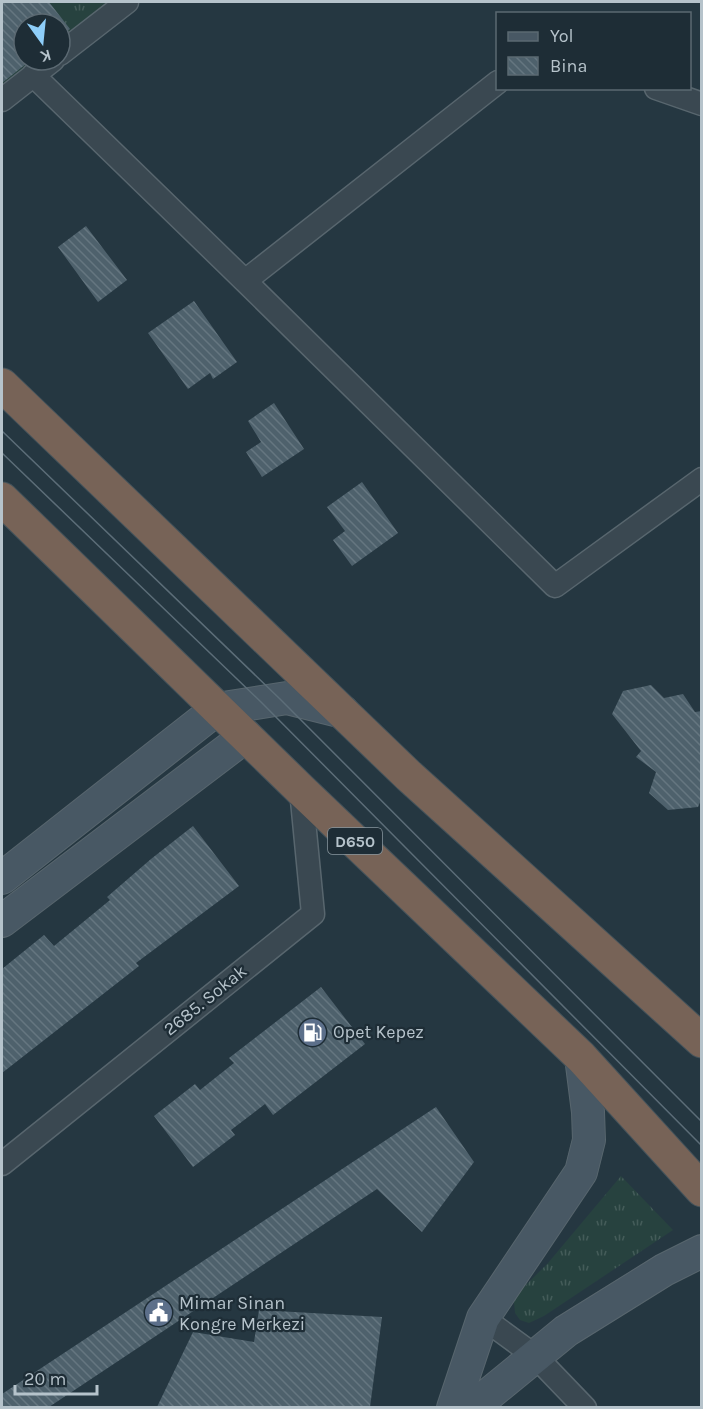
<svg xmlns="http://www.w3.org/2000/svg" width="703" height="1409" font-family="Karla,sans-serif">
  <style>
    .grass { fill: url(#grass-tufts) }
    .building { fill: url(#building-back-hatch) }
    .lines { fill: none; stroke-linecap: round; stroke-linejoin: round }
    .street-casing { stroke: #58666e; stroke-width: 25 }
    .secondary-casing { stroke: #58666e; stroke-width: 34 }
    .highway-casing { stroke: #44535b; stroke-width: 35 }
    .street { stroke: #3a4851; stroke-width: 22 }
    .secondary { stroke: #485864; stroke-width: 32 }
    .highway { stroke: #776357; stroke-width: 33 }
    .tram { stroke: #5c6d78; stroke-width: 1.5 }
    .labels { text-anchor: middle; stroke-width: 4.5; stroke-linejoin: round; paint-order: stroke }
    .shield { fill: #1e2d36; stroke: #88969e; stroke-width: 1.5 }
    .shield-label { font-size: 16px; font-weight: bold; fill: #b6c3cb }
    .street-label { font-size: 18px; fill: #b6c3cb; stroke: #1e2d36 }
    .poi-label { font-size: 18px; fill: #b6c3cb; stroke: #1e2d36; text-anchor: start }
  </style>
  <defs>
    <pattern id="grass-tufts" width="24" height="20" patternUnits="userSpaceOnUse" patternTransform="scale(1.5)"><rect width="24" height="20" fill="#27423f"/><path d="M3 7l-1-3M5 7V3M7 7l1-3M15 17l-1-3M17 17v-4M19 17l1-3" fill="none" stroke="#445c59"/></pattern>
    <pattern id="building-back-hatch" width="6" height="6" patternUnits="userSpaceOnUse" patternTransform="scale(1.5)"><rect width="6" height="6" fill="#4e616c"/><path d="M-1 5l2 2M0 0l6 6M5-1l2 2" fill="none" stroke="#657680"/></pattern>
  </defs>
  <rect width="100%" height="100%" fill="#253741"/>
  <path class="grass" d="M2,2H125L60,53V24H24V60H51L2,98Z
    M621,1176L673,1230L544,1316L529,1323L520,1320L515,1313L514,1302L521,1290L548,1263Z"/>
  <path class="building" d="M2,2H49L70,29L60,37V24H24V60H31L2,83Z
    M86,226L127,280L98,302L58,247Z
    M194,301L237,362L213,379L210,373L188,389L148,333Z
    M274,403L304,449L262,477L246,452L261,442L248,421Z
    M362,482L398,533L352,566L333,540L345,531L327,507Z
    M651,685L664,698L683,694L695,712L702,711V798L698,807L668,810L649,793L656,772L636,757L641,751L612,714L623,691Z
    M193,826L239,886L136,963L139,966L2,1073V969L44,935L54,946L110,900L107,897L151,859Z
    M321,987L365,1044L273,1115L265,1104L231,1130L235,1135L193,1167L154,1116L195,1084L200,1090L234,1063L229,1058Z
    M436,1107L474,1162L422,1232L377,1189L49,1407H2V1394Z
    M259,1310L382,1317L370,1407H157L193,1332L254,1342Z"/>
  <g class="lines">
    <defs>
      <path id="street" d="M60,54L127,2
        M33,75L245,281
        M498,82L245,281L555,586L702,479
        M656,88L702,104
        M2,100L53,60
        M2,1164L313,914L301,790
        M483,1318L535,1356L585,1408"/>
      <path id="secondary" d="M2,878L217,709L287,698L343,712
        M2,921L246,736
        M453,1408L483,1318L581,1172L589,1140L588,1112L581,1057
        M472,1408L566,1331L664,1270L702,1251"/>
      <path id="highway" d="M2,385L409,776L702,1041
        M2,499L301,790L581,1057L702,1190"/>
    </defs>
    <use href="#street" class="street-casing"/>
    <use href="#secondary" class="secondary-casing"/>
    <use href="#highway" class="highway-casing"/>
    <use href="#street" class="street"/>
    <use href="#secondary" class="secondary"/>
    <use href="#highway" class="highway"/>
    <path class="tram" d="M2,431L280,699L702,1122
      M2,453L261,702L702,1146"/>
  </g>
  <defs>
    <symbol id="fuel-disc" viewBox="-11 -11 22 22"><circle r="9.5" fill="#5c6f8a" stroke="#1e2d36"/><path d="M-5.5-6h7V0h2V4h1.3V-2.5L3-4.5l.8-.8L6-3V5H2.5V1h-1V6h-7ZM-4.2-4.7v3.2H.2V-4.7Z" fill="#fff"/></symbol>
    <symbol id="civic-disc" viewBox="-11 -11 22 22"><circle r="9.5" fill="#5c6f8a" stroke="#1e2d36"/><path d="M-.6-6.5H3V-4.5H.6V-3L4-1V1h2V6H-6V1h2V-1L-.6-3ZM-1.2 2.5V6h2.4V2.5Z" fill="#fff"/></symbol>
  </defs>
  <g fill-rule="evenodd">
    <use href="#fuel-disc" x="296" y="1016" width="33" height="33"/>
    <use href="#civic-disc" x="142" y="1296" width="33" height="33"/>
  </g>
  <g class="labels">
    <rect class="shield" x="328" y="828" width="54" height="26" rx="4.5"/>
    <g class="shield-label">
      <text x="355" y="847">D650</text>
    </g>
    <g class="street-label">
      <text transform="translate(205 1000) rotate(-39)" y="6">2685. Sokak</text>
    </g>
    <g class="poi-label">
      <text x="333" y="1038">Opet Kepez</text>
      <text x="179" y="1309">Mimar Sinan<tspan x="179" dy="21">Kongre Merkezi</tspan></text>
    </g>
  </g>
  <rect width="703" height="1409" fill="none" stroke="#b6c3cb" stroke-width="6"/>
  <rect x="496" y="12" width="195" height="78" fill="#1e2d36" stroke="#5b6972" stroke-width="1.5"/>
  <rect x="508" y="32" width="30" height="9" fill="#485864" stroke="#5b6972" stroke-width="1.5"/>
  <text x="550" y="42" font-size="18" fill="#b6c3cb">Yol</text>
  <rect x="508" y="57" width="30" height="18" fill="url(#building-back-hatch)" stroke="#5b6972" stroke-width="1.5"/>
  <text x="550" y="72" font-size="18" fill="#b6c3cb">Bina</text>
  <g transform="translate(42 42) rotate(165)"><circle r="28" fill="#1e2d36" stroke="#5b6972" stroke-width="1.5"/>
  <path d="M0-4.5L10 22L0 15L-10 22Z" fill="#8ecef9"/>
  <text y="-9" font-size="16" font-weight="bold" text-anchor="middle" fill="#b6c3cb">K</text>
  </g>
  <path d="M15 1385v9h82v-9" fill="none" stroke="#b6c3cb" stroke-width="3"/>
  <text x="24" y="1385" font-size="18" fill="#b6c3cb" stroke="#1e2d36" stroke-width="4.5" paint-order="stroke">20 m</text>
</svg>
